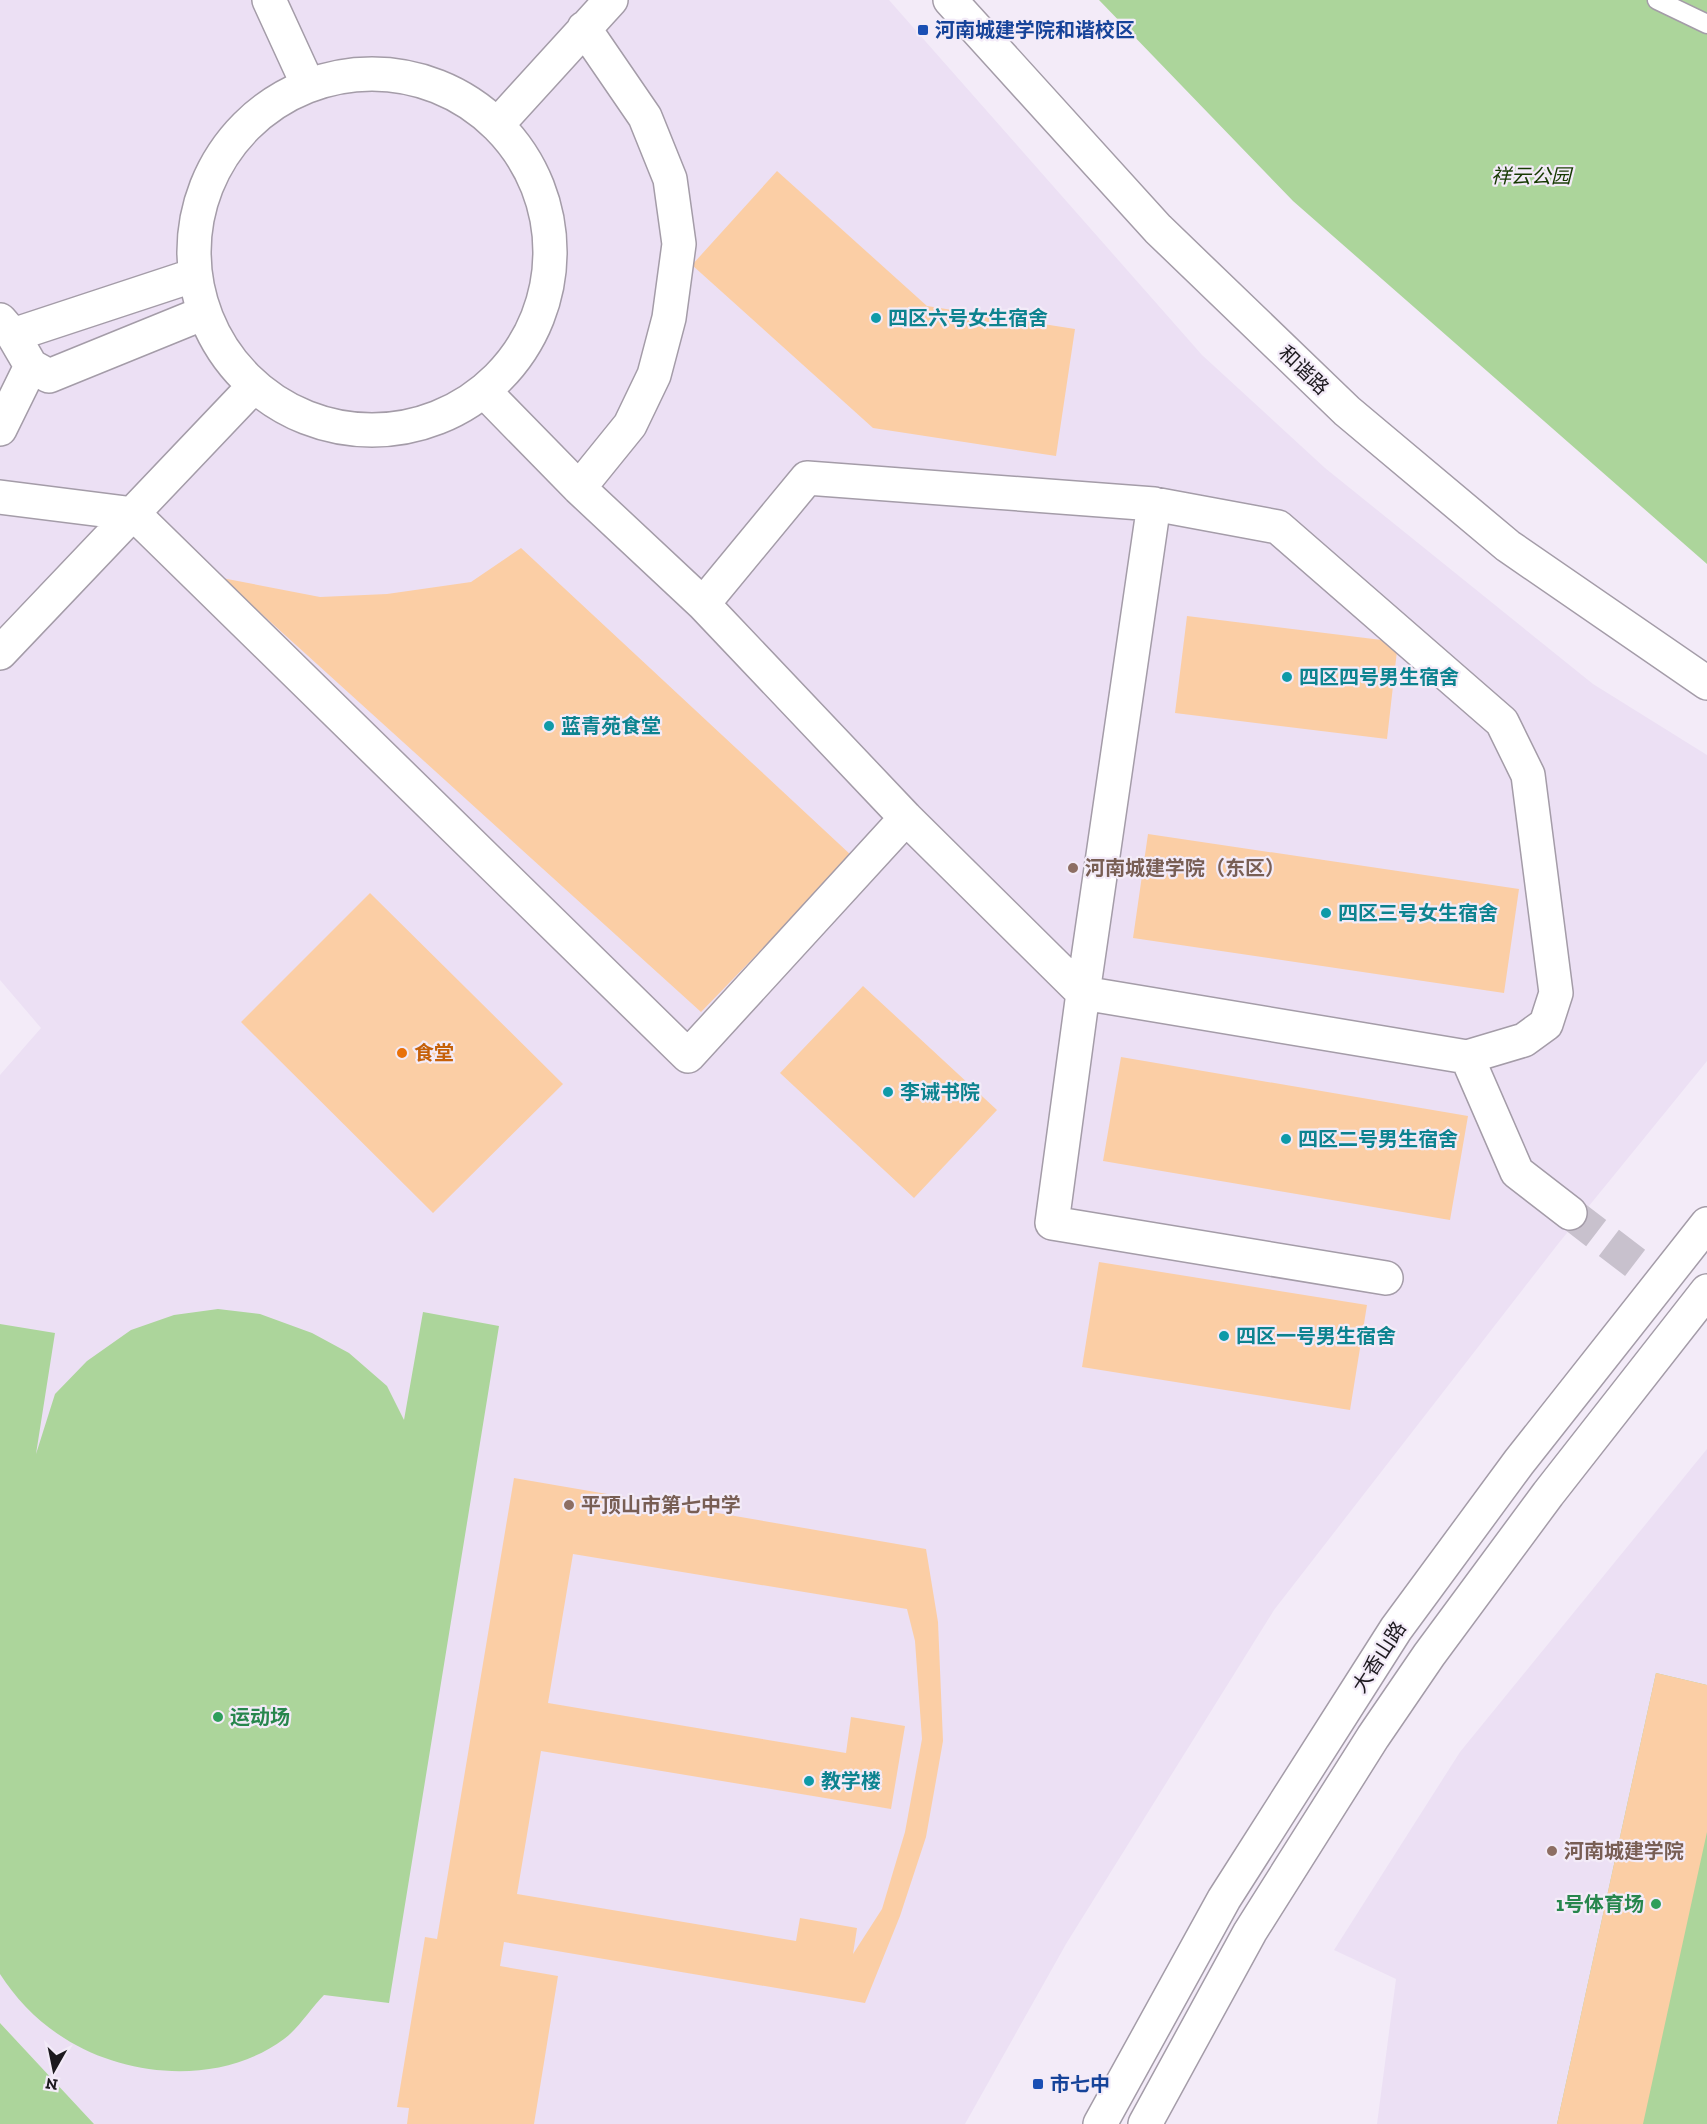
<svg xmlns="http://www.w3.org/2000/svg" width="1707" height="2124" font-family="'Zilla Slab','Noto Sans SC',serif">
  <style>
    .built { fill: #ece0f4 }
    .green { fill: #acd59b }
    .building { fill: #fbcea5; fill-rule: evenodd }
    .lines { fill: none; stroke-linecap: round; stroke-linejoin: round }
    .street-tunnel { stroke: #c8c1cd; stroke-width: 33; stroke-dasharray: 33 16; stroke-linecap: butt }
    .lane-casing { stroke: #a49ca8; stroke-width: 21 }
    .street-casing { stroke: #a49ca8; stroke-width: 36 }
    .secondary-casing { stroke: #a49ca8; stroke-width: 36 }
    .lane { stroke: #fff; stroke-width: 18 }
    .street { stroke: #fff; stroke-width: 33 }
    .secondary { stroke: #fff; stroke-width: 33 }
    .transit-dot { fill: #1a4fb4; stroke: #f3ebf8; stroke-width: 2 }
    .culture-dot { fill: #0f9aa8; stroke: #f3ebf8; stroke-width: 2 }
    .education-dot { fill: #8d6e63; stroke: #f3ebf8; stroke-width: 2 }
    .food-dot { fill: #e8710a; stroke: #f3ebf8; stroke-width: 2 }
    .leisure-dot { fill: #2e9e5b; stroke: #f3ebf8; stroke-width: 2 }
    .labels { text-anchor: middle; stroke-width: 4.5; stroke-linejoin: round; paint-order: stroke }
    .transit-label { font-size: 20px; font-weight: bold; fill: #164399; stroke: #f3ebf8; text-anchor: start }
    .park-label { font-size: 20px; font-style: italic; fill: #173a02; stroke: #f3ebf8 }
    .culture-label { font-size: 20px; font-weight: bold; fill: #0d838f; stroke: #f3ebf8; text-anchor: start }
    .street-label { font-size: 20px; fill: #1d1a1f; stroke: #f3ebf8 }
    .education-label { font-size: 20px; font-weight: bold; fill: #785e54; stroke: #f3ebf8; text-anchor: start }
    .food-label { font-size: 20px; font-weight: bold; fill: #c56008; stroke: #f3ebf8; text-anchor: start }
    .leisure-label { font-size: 20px; font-weight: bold; fill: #27864d; stroke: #f3ebf8; text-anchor: start }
  </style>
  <rect width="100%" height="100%" fill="#f3ebf8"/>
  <path class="built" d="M0,0H889L1202,355L1325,468L1593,684L1707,755V1061L1558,1244L1274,1610L1066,1944L965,2124H94L0,2023V1075L41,1028L0,980Z
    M1707,1449V2124H1377L1396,1979L1334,1950L1460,1752Z"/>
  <path class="green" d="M1099,0H1707V564L1293,201Z
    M218,1309L260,1314L312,1333L349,1353L387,1386L404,1420L423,1312L499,1326L389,2003L324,1995C311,2008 299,2028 284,2039C222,2085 128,2079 64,2038C38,2022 16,1999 0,1974V1324L55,1333L36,1454L55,1394L87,1361L131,1330L174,1315Z
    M1656,1673L1707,1685V2124H1557Z
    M0,2023L94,2124H0Z"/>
  <path class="building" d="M777,171L927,306L1075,329L1056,456L873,428L692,265Z
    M521,548L852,856L701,1012L222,578L320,597L387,594L471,582Z
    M1187,616L1398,642L1387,739L1175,713Z
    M1148,834L1519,889L1504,993L1133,938Z
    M370,893L563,1084L433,1213L241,1022Z
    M863,986L997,1110L914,1198L780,1073Z
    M1121,1057L1468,1116L1450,1220L1103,1161Z
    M1099,1262L1367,1305L1350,1410L1082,1367Z
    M514,1478L926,1549L938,1622L943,1741L926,1837L900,1916L865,2003L504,1942L500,1966L558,1976L534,2124H407L409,2108L397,2107L425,1937L437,1939ZM573,1554L907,1609L915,1641L922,1739L905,1832L882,1909L853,1954L857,1928L800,1918L796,1941L517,1894L541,1751L891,1809L905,1726L851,1717L846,1753L548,1703Z
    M1656,1673L1707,1685V1832L1643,2124H1557Z"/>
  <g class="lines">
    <path class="street-tunnel" d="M1570,1213L1707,1318"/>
    <defs>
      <path id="lane" d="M1657,0L1707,24"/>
      <path id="street" d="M269,0L308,85
        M194 252a178 178 0 1 1 356 0a178 178 0 1 1-356 0Z
        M498,124L611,0
        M0,320L13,335L31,366L49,376L204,313
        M13,335L195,275
        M484,391L579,488L703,604L906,818L1083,993L1467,1057L1517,1172L1570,1213
        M0,429L31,366
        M579,488L630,425L654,375L669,318L679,244L670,179L645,117L584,28
        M0,497L134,514L688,1056L906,818
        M703,604L807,478L1154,504
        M0,653L254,386
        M1386,1278L1052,1223L1083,993L1154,504L1278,527L1502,722L1528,775L1556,993L1546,1024L1524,1040L1467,1057"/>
      <path id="secondary" d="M950,0L1158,229L1347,411L1508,546L1707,683
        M1100,2124L1224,1899L1396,1629L1519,1462L1707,1224
        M1145,2124L1250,1932L1373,1737L1429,1655L1548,1494L1707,1291"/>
    </defs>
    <use href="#lane" class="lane-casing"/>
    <use href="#street" class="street-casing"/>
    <use href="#secondary" class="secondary-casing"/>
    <use href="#lane" class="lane"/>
    <use href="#street" class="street"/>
    <use href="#secondary" class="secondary"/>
  </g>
  <g class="transit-dot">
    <rect x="917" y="24" width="12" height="12" rx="3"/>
    <rect x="1032" y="2078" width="12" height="12" rx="3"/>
  </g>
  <g class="culture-dot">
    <circle cx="876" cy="318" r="6"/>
    <circle cx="1287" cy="677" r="6"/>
    <circle cx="549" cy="726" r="6"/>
    <circle cx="1326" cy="913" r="6"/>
    <circle cx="888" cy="1092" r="6"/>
    <circle cx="1286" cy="1139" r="6"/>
    <circle cx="1224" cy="1336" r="6"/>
    <circle cx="809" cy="1781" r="6"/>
  </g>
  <g class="education-dot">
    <circle cx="1073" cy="868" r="6"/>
    <circle cx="569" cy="1505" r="6"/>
    <circle cx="1552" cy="1851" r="6"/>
  </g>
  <circle class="food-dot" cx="402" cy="1053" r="6"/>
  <g class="leisure-dot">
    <circle cx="218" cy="1717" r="6"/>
    <circle cx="1656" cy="1904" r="6"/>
  </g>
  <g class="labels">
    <g class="transit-label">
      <text x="935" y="37">河南城建学院和谐校区</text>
      <text x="1050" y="2091">市七中</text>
    </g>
    <g class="park-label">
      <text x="1531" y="183">祥云公园</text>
    </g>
    <g class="culture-label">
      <text x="888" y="325">四区六号女生宿舍</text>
      <text x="1299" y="684">四区四号男生宿舍</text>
      <text x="561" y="733">蓝青苑食堂</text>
      <text x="1338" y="920">四区三号女生宿舍</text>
      <text x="900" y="1099">李诫书院</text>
      <text x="1298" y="1146">四区二号男生宿舍</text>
      <text x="1236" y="1343">四区一号男生宿舍</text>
      <text x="821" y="1788">教学楼</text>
    </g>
    <g class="street-label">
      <text transform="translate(1304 370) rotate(44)" y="7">和谐路</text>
      <text transform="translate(1379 1657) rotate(-57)" y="7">大香山路</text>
    </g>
    <g class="education-label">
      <text x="1085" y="875">河南城建学院（东区）</text>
      <text x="581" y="1512">平顶山市第七中学</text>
      <text x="1564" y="1858">河南城建学院</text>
    </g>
    <g class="food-label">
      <text x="414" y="1060">食堂</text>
    </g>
    <g class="leisure-label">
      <text x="230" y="1724">运动场</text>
      <text x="1644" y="1911" text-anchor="end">1号体育场</text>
    </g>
  </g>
  <g transform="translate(54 2070) rotate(189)" stroke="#f3ebf8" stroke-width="4.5" paint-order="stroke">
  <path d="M0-4.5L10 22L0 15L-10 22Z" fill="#1d1a1f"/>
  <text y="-9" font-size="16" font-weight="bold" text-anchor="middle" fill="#1d1a1f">N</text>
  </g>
</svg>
